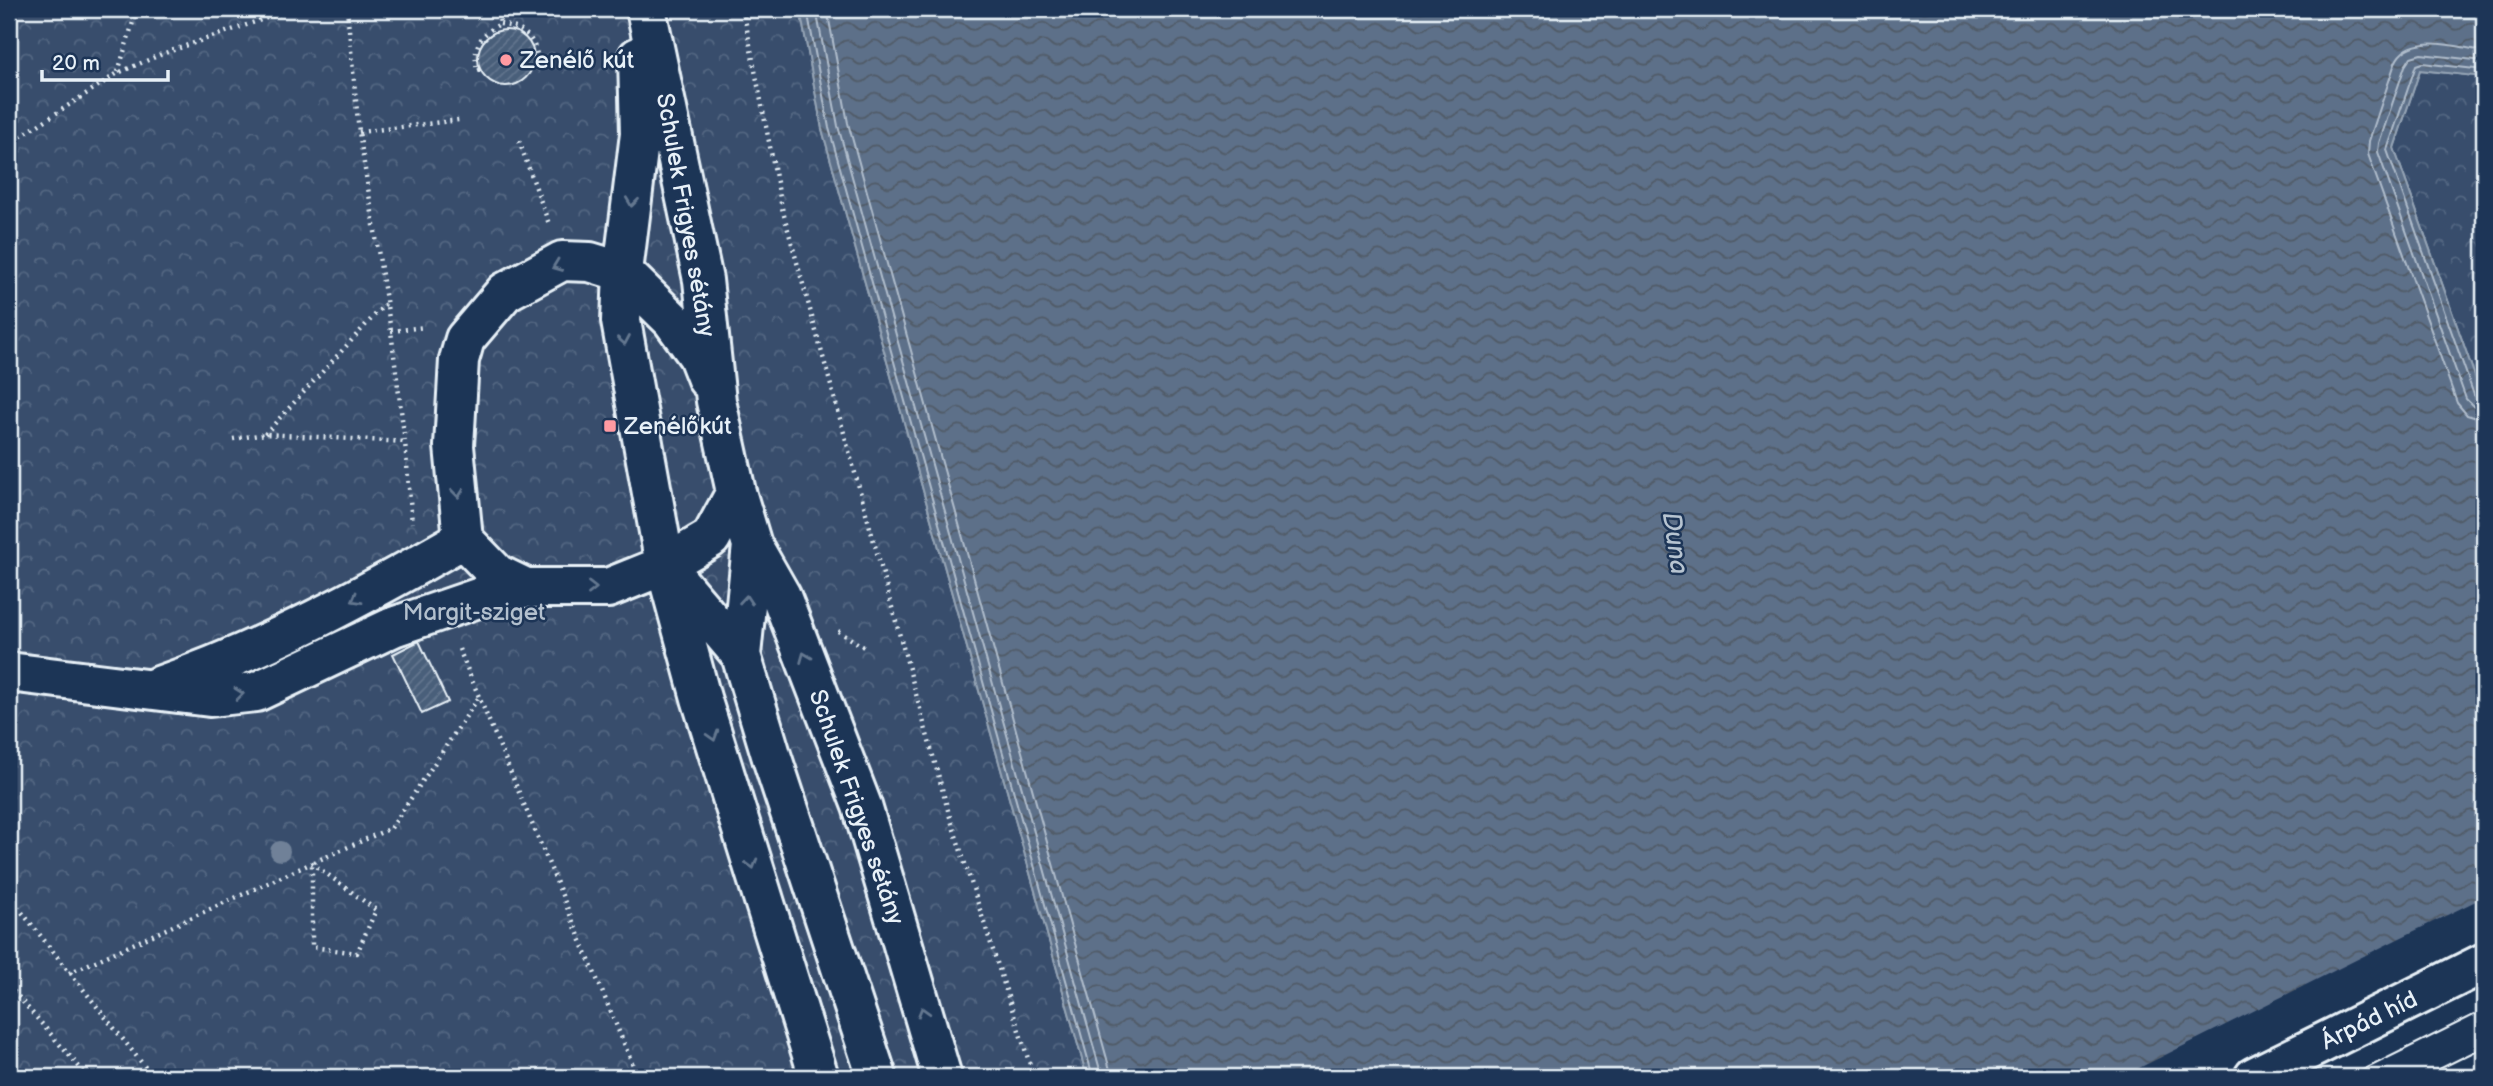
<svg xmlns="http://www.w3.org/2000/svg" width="2493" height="1086" font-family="'Balsamiq Sans',sans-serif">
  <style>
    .park { fill: url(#park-crowns); stroke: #909fb2; stroke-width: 2 }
    .water { fill: url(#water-waves); stroke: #95a4b5; stroke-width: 2 }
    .pier { fill: #1d3557 }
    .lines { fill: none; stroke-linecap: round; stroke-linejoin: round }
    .shore { stroke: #b0bdcc; stroke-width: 2 }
    .building { fill: url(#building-hatch); stroke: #e8f1f8; stroke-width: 2 }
    .minor-casing { stroke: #e8f1f8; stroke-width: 44 }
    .major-casing { stroke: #e8f1f8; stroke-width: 44 }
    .path { stroke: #e8f1f8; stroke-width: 4.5; stroke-dasharray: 2 5; stroke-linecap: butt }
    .minor { stroke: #1d3557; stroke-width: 38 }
    .major { stroke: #1d3557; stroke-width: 38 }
    .tram { stroke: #e8f1f8; stroke-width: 2 }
    .tree { fill: #708198 }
    .oneway { stroke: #64778f }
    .poi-dot { fill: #ff9aa2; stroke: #1d3557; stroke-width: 2.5 }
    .labels { text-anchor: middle; stroke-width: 5; stroke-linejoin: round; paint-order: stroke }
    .poi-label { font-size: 24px; fill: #e8f1f8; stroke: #1d3557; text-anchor: start }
    .street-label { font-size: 24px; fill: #e8f1f8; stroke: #1d3557 }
    .park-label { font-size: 24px; fill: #b3c0ce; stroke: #1d3557 }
    .water-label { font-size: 26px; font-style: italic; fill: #b7c4d1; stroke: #1d3557 }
  </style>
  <defs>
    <pattern id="park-crowns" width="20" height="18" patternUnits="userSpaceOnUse" patternTransform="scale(1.75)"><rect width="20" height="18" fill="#374d6c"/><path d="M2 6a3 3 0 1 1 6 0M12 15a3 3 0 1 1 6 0" fill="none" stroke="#546782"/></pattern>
    <pattern id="water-waves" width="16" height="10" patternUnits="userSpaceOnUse" patternTransform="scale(1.75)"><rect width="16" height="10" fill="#5d7089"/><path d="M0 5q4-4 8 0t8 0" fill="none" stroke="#505a66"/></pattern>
    <pattern id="building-hatch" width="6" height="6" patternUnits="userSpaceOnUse" patternTransform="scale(1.75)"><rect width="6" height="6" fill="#495e7a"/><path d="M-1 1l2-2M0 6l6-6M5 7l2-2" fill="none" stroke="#63768e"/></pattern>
  </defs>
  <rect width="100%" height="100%" fill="#1d3557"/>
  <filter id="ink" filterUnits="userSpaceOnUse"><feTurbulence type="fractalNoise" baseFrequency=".0143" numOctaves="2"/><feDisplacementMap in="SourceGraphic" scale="14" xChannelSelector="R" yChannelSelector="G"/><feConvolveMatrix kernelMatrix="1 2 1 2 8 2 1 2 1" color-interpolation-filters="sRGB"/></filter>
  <g filter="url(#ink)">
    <path class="park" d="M9,9H800L822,129L1087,1077H24L9,1058Z
      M2420,70L2484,77V402L2394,148Z"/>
    <path class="water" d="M800,9H2484V77L2420,70L2394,148L2484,402V1077H1087L822,129Z"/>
    <path class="pier" d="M2484,897V1077H2121L2400,938Z"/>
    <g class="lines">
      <path class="shore" d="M807,9L829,128L1093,1077
        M816,9L838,126L1102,1077
        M827,9L848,123L1112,1077
        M2484,51C2457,47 2409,31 2395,63L2369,141L2368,154L2457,403L2467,415L2484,420
        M2484,61L2421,54L2411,57L2405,66L2379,143L2378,152L2466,399L2474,407L2484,409
        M2484,70L2422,63L2416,65L2387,150L2474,395L2478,400L2484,401"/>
    </g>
    <path class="building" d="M478 58a28 28 0 1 1 56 0a28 28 0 1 1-56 0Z
      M419,641L448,702L422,714L393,654Z"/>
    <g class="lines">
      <defs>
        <path id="minor" d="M646,9L703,280L716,401L736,492L752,545L781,596L862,806L942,1077
          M638,57L640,134L623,272L621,321L665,565L701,698L819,1077
          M752,545L741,655L772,758L877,1077
          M672,574L741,655
          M524,587L497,574L463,539L454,446L459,360L465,339L505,292L562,261L590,262L623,272L672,320L698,356L707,379
          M9,672L210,697L256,692L393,627L507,588H608L665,565L711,538L736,492
          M156,687C264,650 364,596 463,539"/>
        <path id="major" d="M2254,1077L2484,963"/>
      </defs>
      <use href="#minor" class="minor-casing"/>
      <use href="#major" class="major-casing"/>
      <path class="path" d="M347,9L359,132L391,331L405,442L412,523
        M438,9L443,17
        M743,9L782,208L949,814L1034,1077
        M500,24C522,28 534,35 538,59L535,58
        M480,70L477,71C473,47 478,36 500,24L498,9
        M118,72L137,9
        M359,132L459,120
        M519,141L549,224
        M9,144L118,73L162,54L293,9
        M391,331L425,327
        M265,434L386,303
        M233,439L265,434L405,442
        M838,631L867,649
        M459,649L638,1077
        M9,896L153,1077
        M69,973L312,863L376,910L357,953L312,947V863L391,828L479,697
        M9,986L88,1077"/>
      <use href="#minor" class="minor"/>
      <use href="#major" class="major"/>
      <path class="tram" d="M2349,1077L2484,1010
        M2423,1077L2484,1047"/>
    </g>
    <circle class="tree" cx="280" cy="851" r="10"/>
    <defs><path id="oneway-chevron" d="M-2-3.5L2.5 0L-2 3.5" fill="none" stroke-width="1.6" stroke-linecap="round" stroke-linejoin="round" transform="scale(1.75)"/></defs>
    <g class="oneway">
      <use href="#oneway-chevron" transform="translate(632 202) rotate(97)"/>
      <use href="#oneway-chevron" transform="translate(557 266) rotate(159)"/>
      <use href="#oneway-chevron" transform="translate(624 340) rotate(80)"/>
      <use href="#oneway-chevron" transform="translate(458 493) rotate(84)"/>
      <use href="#oneway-chevron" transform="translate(592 588)"/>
      <use href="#oneway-chevron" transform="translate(356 599) rotate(151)"/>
      <use href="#oneway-chevron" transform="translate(746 600) rotate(-85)"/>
      <use href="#oneway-chevron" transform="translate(805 657) rotate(-112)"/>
      <use href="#oneway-chevron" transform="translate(239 694) rotate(-6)"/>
      <use href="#oneway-chevron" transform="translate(713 736) rotate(73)"/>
      <use href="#oneway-chevron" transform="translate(752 864) rotate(73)"/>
      <use href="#oneway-chevron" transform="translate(923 1012) rotate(-106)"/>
    </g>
  </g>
  <g class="poi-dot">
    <circle cx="506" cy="60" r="7"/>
    <rect x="603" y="419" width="14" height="14" rx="3.5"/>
  </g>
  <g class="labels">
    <g class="poi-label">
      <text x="520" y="68">Zenélő kút</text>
      <text x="624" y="434">Zenélőkút</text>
    </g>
    <g class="street-label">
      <text transform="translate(686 215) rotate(80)" y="8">Schulek Frigyes sétány</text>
      <text transform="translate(857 807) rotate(71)" y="8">Schulek Frigyes sétány</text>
      <text transform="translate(2369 1020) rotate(-26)" y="8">Árpád híd</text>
    </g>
    <g class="park-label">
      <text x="474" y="620">Margit-sziget</text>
    </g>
    <g class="water-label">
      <text transform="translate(1676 543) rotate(82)" y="9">Duna</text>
    </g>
  </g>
  <rect width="2493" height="1086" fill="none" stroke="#1d3557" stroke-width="35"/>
  <rect x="18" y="18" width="2458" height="1051" fill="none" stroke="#e8f1f8" stroke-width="2.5" filter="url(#ink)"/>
  <path d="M42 70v10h126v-10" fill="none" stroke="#e8f1f8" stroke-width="3.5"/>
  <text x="52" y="70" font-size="21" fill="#e8f1f8" stroke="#1d3557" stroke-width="5" paint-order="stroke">20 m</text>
</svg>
